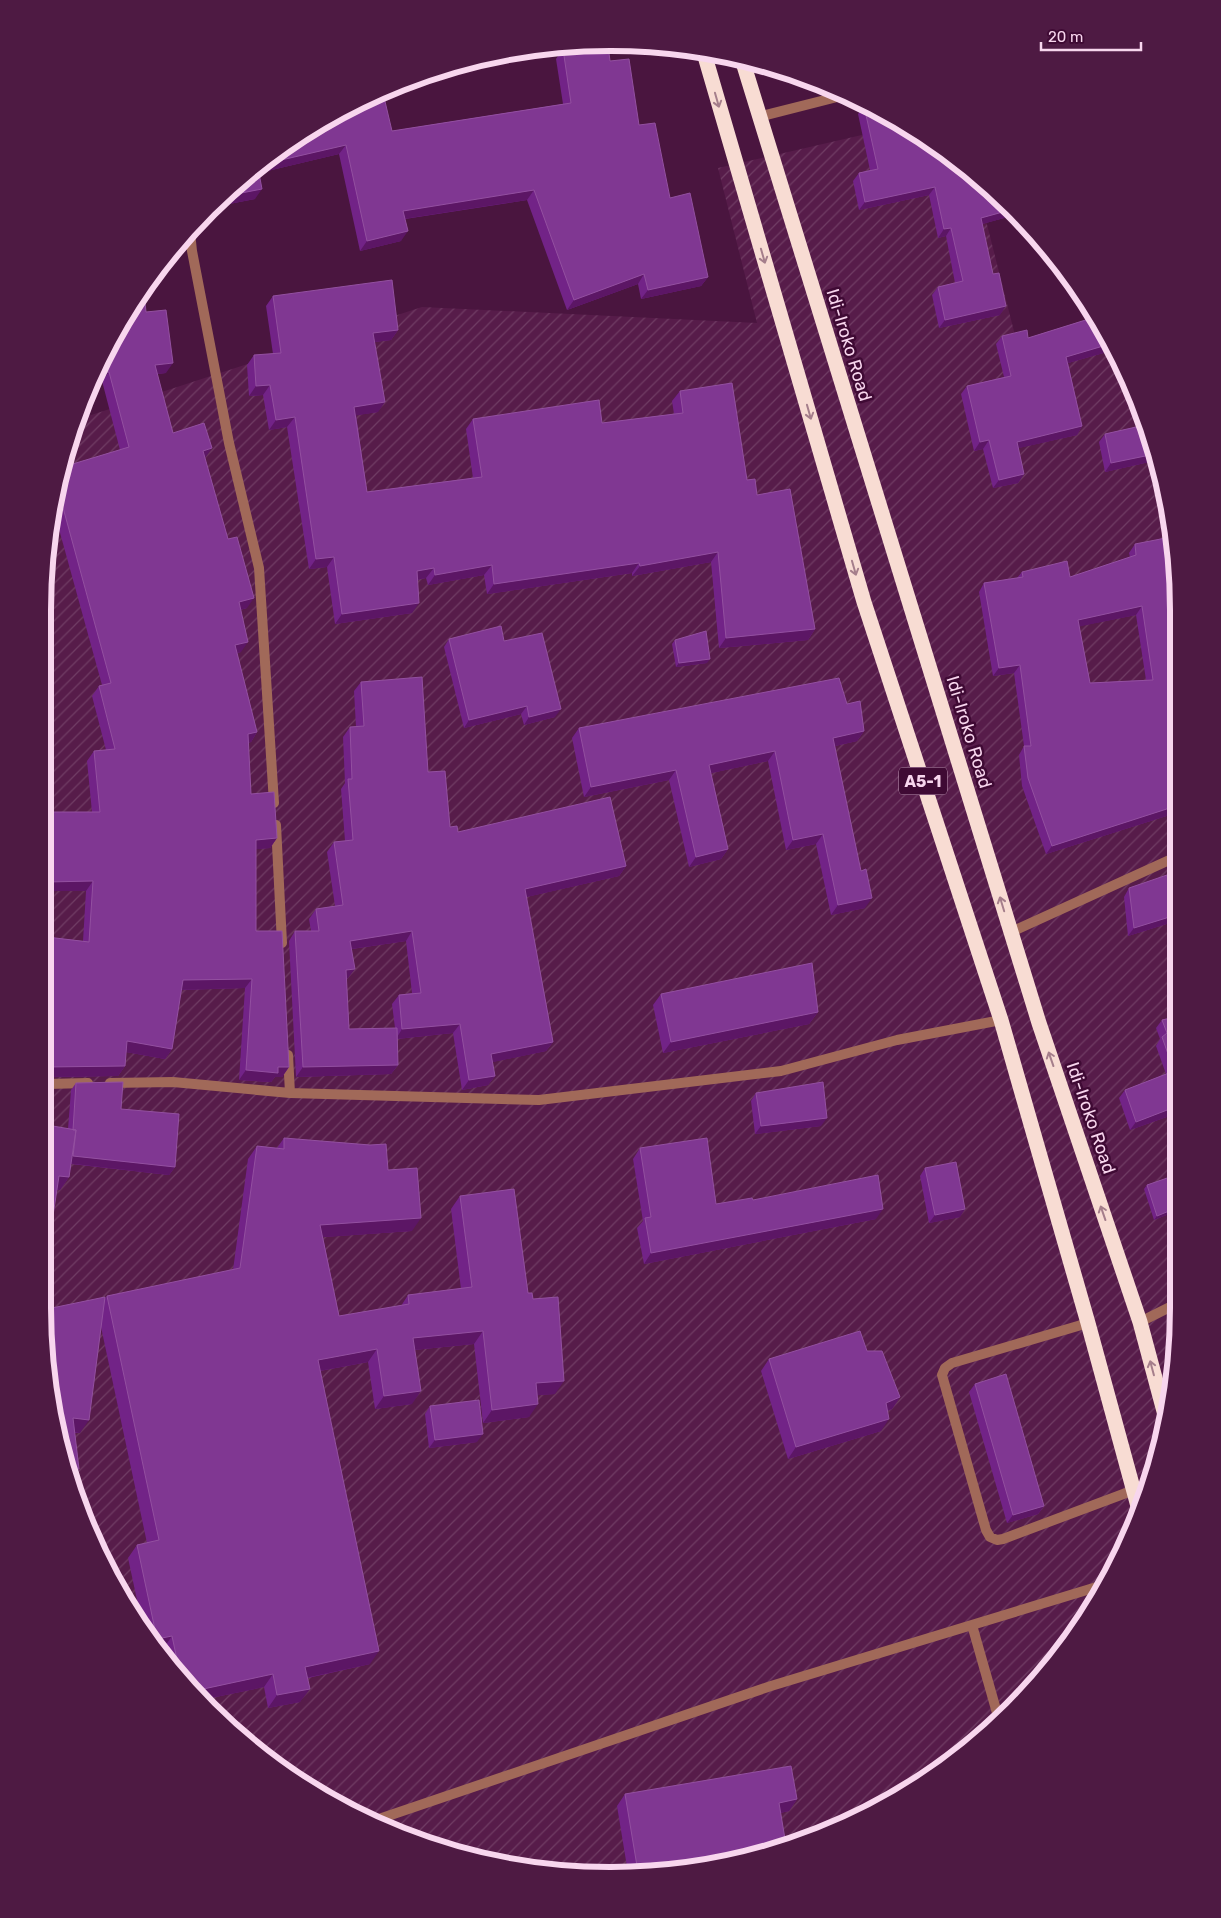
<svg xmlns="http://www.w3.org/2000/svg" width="1221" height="1918" font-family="Rubik,sans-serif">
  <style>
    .industrial { fill: url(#industrial-furrows) }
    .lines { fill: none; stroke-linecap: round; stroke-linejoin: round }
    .lane { stroke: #a16959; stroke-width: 10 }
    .street { stroke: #a16959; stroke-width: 10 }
    .highway { stroke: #f8dcd3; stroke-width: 15 }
    .wall { fill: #722387; fill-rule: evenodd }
    .shaded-wall { fill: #5c1665 }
    .building { fill: #803792; stroke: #9350a0; fill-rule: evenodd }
    .oneway { stroke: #a57e8b }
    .labels { text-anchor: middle; stroke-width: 5; stroke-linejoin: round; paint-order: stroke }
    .shield { fill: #3f0a34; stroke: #c099b6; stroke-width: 1 }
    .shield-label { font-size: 16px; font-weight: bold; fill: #f8d6ee }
    .street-label { font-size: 18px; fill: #f8d6ee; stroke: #3f0a34 }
    .rim { fill: none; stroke: #f8d6ee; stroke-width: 6 }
  </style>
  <defs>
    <pattern id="industrial-furrows" width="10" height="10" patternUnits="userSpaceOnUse" patternTransform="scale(1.25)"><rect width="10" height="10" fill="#571c4a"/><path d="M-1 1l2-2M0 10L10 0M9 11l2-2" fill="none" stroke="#703c64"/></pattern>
  </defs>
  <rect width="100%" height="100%" fill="#4a153f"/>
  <path class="industrial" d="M901,126L975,177L1023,367L1108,341L1120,359L1159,463L1177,573L1174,1381L1135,1525L1061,1653L985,1734L926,1780L861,1817L758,1856L610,1875L500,1865L428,1845L327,1800L265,1758L209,1709L138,1623L73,1490L47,1382V537L79,419L422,307L757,323L718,168Z"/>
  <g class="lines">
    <path class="lane" d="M1088,1323L952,1363L945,1368L942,1375L986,1530L990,1537L997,1540L1003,1539L1134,1490"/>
    <path class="street" d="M758,117L845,95
      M190,232L192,251L229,443L259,568L274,803
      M276,825L282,943
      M1011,932L1176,857
      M288,1055L290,1093
      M110,1083L173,1082L290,1093L539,1100L781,1071L897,1040L1001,1020
      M47,1084L88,1083
      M1140,1322L1174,1305
      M972,1625L999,1720
      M373,1821L771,1686L1100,1586"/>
    <path class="highway" d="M704,53L864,602L1001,1020L1088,1323L1139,1510
      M742,59L1039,1023L1140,1322L1165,1415"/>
  </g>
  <path class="wall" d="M563,49L610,61L639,125L670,198L708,277L701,286L641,299L638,284L567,310L527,200L405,219L401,241L360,251L339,154L259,173L255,199L224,205L223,197L236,183L327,118L392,131L563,104L556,59Z
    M864,106L1015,215L982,224L1000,315L939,328L932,295L938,287L955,283L946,236L938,238L929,195L859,210L853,181L859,173L870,170L858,114Z
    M273,296L398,330L391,340L374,342L378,412L356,415L367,492L473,478L466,429L473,419L602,423L674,414L672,401L680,391L757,495L815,629L808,640L719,648L711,562L632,576V573L487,594L484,575L428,585L426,578L417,580L412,613L335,624L327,567L309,569L287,427L269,430L263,395L249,396L247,365L254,355L273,354L266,306Z
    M146,312L166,373L157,374L173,433L205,458L247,608L240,610L241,652L237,653L257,732L251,742L248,743L251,794L277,838L270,848L256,849V931L289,1067L282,1077H275L271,1082L239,1080L245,988L181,990L172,1049L165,1059L126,1052L125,1066L118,1076L47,1077V937L83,941L86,891H47V812H92L87,761L94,751L106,750L92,696L99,686L102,685L54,511L66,466L120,450L102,381Z
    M1092,318L1114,350L1068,363L1082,426L1077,435L1018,448L1024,474L1018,483L993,488L983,449L974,451L961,394L967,386L1004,377L996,344L1002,336L1028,338Z
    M1145,425L1158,460L1105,472L1099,442L1105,434Z
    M1135,544L1177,573L1176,813L1046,854L1022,786L1019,755L1024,746L1014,673L993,676L979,592L984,583L1017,578L1022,572L1070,577L1130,557L1129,553ZM1136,615L1146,680L1090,683L1079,626Z
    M449,639L555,717L524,725L521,714L464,728L444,647Z
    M675,640L707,663L676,667L672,644Z
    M361,682L428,772L450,827L458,832L626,866L619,876L526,897L553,1042L546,1051L492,1062L495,1076L488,1085L462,1090L453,1033L397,1039L398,1065L391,1074L296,1077L289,941L295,931H311L309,919L316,909L335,906L327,852L334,842L345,841L341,789L345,783L343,737L350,727H356L354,691ZM406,941L412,993L399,995L392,1004L395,1028L349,1029L346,979L348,978L352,949Z
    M847,704L864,731L857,741L835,746L865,908L831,915L816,844L786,850L768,761L711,773L728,849L721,859L689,867L669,780L584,797L572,738L579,728Z
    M1129,888L1173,922L1128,936L1124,897Z
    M661,994L818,1012L809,1024L663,1053L653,1005Z
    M1175,1017V1114L1130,1130L1119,1098L1125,1090L1166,1074L1156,1046L1160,1039L1156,1028L1162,1020Z
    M76,1083L121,1109L175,1167L169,1175L71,1164L69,1177L60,1190H57L47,1125L68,1129L71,1090Z
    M756,1093L821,1126L755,1134L751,1101Z
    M284,1138L388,1170L412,1231L323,1237L339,1316L401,1306L408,1295L461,1289L451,1209L460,1196L528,1293L533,1299L555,1394L537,1395L529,1417L483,1423L474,1344L414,1350L412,1404L375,1409L368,1362L320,1371L370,1664L308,1678L300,1702L268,1708L264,1687L201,1700L164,1654L163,1649H160L143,1628L128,1558L137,1545L147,1543L101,1327L80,1433H75L47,1382L107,1296L233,1270L248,1159L257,1146L277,1148Z
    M640,1148L716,1204L753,1200L876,1219L644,1264L637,1228L643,1221L633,1159Z
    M925,1168L960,1217L929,1223L920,1176Z
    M1175,1182L1174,1212L1154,1220L1144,1189L1147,1185Z
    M867,1351L900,1397L892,1409L887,1411L881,1431L788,1459L761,1371L769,1359Z
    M975,1384L1044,1506L1038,1514L1007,1523L969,1392Z
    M430,1406L477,1442L429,1448L425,1414Z
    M625,1794L797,1799L789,1811L780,1813L758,1856L628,1873L617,1806Z"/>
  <path class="shaded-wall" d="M346,145L339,154L251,175L253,171L264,164Z
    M935,187L929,195L859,210L865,202Z
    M262,189L255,199L224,205L231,195Z
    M534,190L527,200L397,220L403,211Z
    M1010,210L1015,215L975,226L981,218Z
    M951,228L946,236L938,238L944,229Z
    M408,231L401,241L360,251L367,241Z
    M644,274L638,284L567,310L574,300Z
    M708,277L701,286L641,299L648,290Z
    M1006,306L1000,315L939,328L945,320Z
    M398,330L391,340L366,343L373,333Z
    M1110,344L1114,350L1061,365L1066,357Z
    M173,363L166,373L148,375L155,365Z
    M109,372L102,381L92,383L97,373Z
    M270,385L263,395L249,396L256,386Z
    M385,402L378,412L347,417L354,407Z
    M295,417L287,427L269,430L276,420Z
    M1082,426L1077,435L1011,450L1017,442Z
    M989,440L983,449L974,451L980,442Z
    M212,448L205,458L203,451Z
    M1155,454L1158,460L1105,472L1111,463Z
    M1024,474L1018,483L993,488L999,480Z
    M718,552L711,562L632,576L640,566Z
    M334,557L327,567L309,569L316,559Z
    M639,563L632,573L487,594L494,584Z
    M492,565L484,575L428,585L435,575Z
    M434,568L426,578L410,581L417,571Z
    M254,598L247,608L232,612L239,602Z
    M419,603L412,613L335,624L342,614Z
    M1142,606L1136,615L1072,628L1078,620Z
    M815,629L808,640L719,648L726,638Z
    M248,642L241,652L228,655L235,645Z
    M710,659L707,663L676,667L679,663Z
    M1020,665L1014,673L993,676L999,668Z
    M527,706L521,714L464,728L469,720Z
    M561,709L555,717L524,725L529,717Z
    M864,731L857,741L826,748L833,738Z
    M257,732L251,742L241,744L248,734Z
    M775,751L768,761L702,775L709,765Z
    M676,770L669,780L584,797L591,787Z
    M1176,806V813L1046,854L1052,846Z
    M823,834L816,844L786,850L793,840Z
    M277,838L270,848L249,850L256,840Z
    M728,849L721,859L689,867L696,857Z
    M626,866L619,876L518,899L525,889Z
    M93,881L86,891H47V882Z
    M872,898L865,908L831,915L838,905Z
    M1176,915V918L1173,922L1128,936L1134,928Z
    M412,931L406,941L344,950L350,941Z
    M355,969L348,978L339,980L346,970Z
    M252,979L245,988L176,990L183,980Z
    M818,1012L809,1024L663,1053L671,1042Z
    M460,1024L453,1033L396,1039L402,1029Z
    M127,1041L172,1049L165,1059L120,1051Z
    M553,1042L546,1051L484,1064L491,1054Z
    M398,1065L391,1074L296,1077L303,1067Z
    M125,1066L118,1076L47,1077V1067Z
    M278,1067H289L282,1077H275L271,1082L239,1080L246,1070Z
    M495,1076L488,1085L462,1090L469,1080Z
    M1175,1107V1114L1130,1130L1136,1122Z
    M827,1118L821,1126L755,1134L761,1126Z
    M72,1156L175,1167L169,1175L66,1163Z
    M59,1176L69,1177L60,1190L50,1189Z
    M883,1209L876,1219L644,1264L651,1253Z
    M965,1209L960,1217L929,1223L935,1215Z
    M1174,1209V1212L1154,1220L1157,1216Z
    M421,1218L412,1231L311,1238L320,1225Z
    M483,1331L474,1344L403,1351L413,1338Z
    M377,1349L368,1362L308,1373L318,1360Z
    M564,1381L555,1394L527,1396L536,1383Z
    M421,1391L412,1404L375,1409L384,1396Z
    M900,1397L892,1409L877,1414L886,1403Z
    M538,1404L529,1417L483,1423L492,1410Z
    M73,1418L89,1420L80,1433L64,1431Z
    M889,1419L881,1431L788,1459L796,1447Z
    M483,1434L477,1442L429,1448L435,1440Z
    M79,1469L71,1482L68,1471Z
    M1044,1506L1038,1514L1007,1523L1013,1515Z
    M172,1636L163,1649H160L154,1643L157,1639Z
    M379,1651L370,1664L296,1680L305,1667Z
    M273,1674L264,1687L201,1700L194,1691Z
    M310,1689L300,1702L268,1708L277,1695Z
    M797,1799L789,1811L770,1815L779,1803Z
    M777,1849L758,1856L662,1869Z"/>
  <path class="building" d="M608,45L610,61L629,59L639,125L655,123L670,198L690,193L708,277L648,290L644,274L574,300L534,190L403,211L408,231L367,241L346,145L264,164L327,118L383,93L392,131L571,103L563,49L587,46Z
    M868,105L956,160L1010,210L981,218L993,274L999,273L1006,306L945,320L938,287L963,281L951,228L944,229L935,187L865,202L859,173L878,169L864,106Z
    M258,168L262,189L231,195L230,190L236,183Z
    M392,280L398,330L373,333L385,402L354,407L367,492L482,477L473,419L599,400L602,423L683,413L680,391L732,383L747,480L755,479L757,495L790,489L815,629L726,638L718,552L640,566L639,563L494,584L492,565L435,575L434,568L417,571L419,603L342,614L334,557L316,559L295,417L276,420L270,385L256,386L254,355L281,353L273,296Z
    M144,292L146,312L166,310L173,363L155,365L173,433L204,423L212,448L203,451L228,539L237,537L254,598L239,602L248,642L235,645L257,732L248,734L251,794L274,792L277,838L256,840V931H282L289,1067H278V1073L246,1070L252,979L183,980L172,1049L127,1041L125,1066L47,1067V937L89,942L93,881L47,882V812H100L94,751L115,749L99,686L111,683L59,493L62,481L69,479L65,469L66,466L129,447L109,372L97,373Z
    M1092,318L1110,344L1066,357L1082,426L1017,442L1024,474L999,480L989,440L980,442L967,386L1011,376L1002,336L1027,330L1028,338Z
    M1145,425L1155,454L1111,463L1105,434Z
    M1171,537L1177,573L1176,806L1052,846L1028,778L1024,746H1031L1020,665L999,668L984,583L1023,577L1022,572L1067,561L1070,577L1136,555L1135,544ZM1142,606L1153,680L1090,683L1078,620Z
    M501,626L504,641L542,633L561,709L529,717L527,706L469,720L449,639Z
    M706,631L710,659L679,663L675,640Z
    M422,677L428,772L445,771L450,827L457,826L458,832L610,797L626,866L525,889L553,1042L491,1054L495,1076L469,1080L460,1024L402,1029L399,995L421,993L412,931L350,941L355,969L346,970L349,1029L397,1028L398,1065L303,1067L295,931H319L316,909L343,905L334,842L353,840L348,779H352L350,727L364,726L361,682Z
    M839,678L847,704L860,701L864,731L833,738L861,871L866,869L872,898L838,905L823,834L793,840L775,751L709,765L728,849L696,857L676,770L591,787L579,728Z
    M1167,875L1171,893L1176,905V915L1134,928L1129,888Z
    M812,963L818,1012L671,1042L661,994Z
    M1175,1017V1107L1136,1122L1125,1090L1174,1071L1162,1037L1167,1033L1162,1020Z
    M123,1082L121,1109L179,1114L175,1167L73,1156L76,1130H73L76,1083Z
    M823,1082L827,1118L761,1126L756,1093Z
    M47,1125L76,1130L69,1177L59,1176L47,1255Z
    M284,1138L370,1145L386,1144L388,1170L417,1168L421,1218L320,1225L339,1316L409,1304L408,1295L472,1287L460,1196L514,1189L528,1293H532L533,1299L558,1297L564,1381L536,1383L538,1404L492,1410L483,1331L413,1338L421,1391L384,1396L377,1349L318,1360L379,1651L305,1667L310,1689L277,1695L273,1674L194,1691L180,1674L172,1636L157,1639L137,1545L159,1540L107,1296L240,1268L257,1146L284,1149Z
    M707,1138L716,1204L752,1198L753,1200L878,1175L883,1209L651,1253L645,1218L651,1217L640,1148Z
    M956,1162L965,1209L935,1215L925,1168Z
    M1173,1176L1175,1182L1174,1209L1157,1216L1147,1185Z
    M105,1297L89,1420L73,1418L79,1469L68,1471L47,1382V1309Z
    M860,1331L867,1351H882L900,1397L886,1403L889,1419L796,1447L769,1359Z
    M1006,1374L1044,1506L1013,1515L975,1384Z
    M479,1400L483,1434L435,1440L430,1406Z
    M791,1766L797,1799L779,1803L786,1845L777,1849L662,1869L638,1872L625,1794Z"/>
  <defs><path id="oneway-shaft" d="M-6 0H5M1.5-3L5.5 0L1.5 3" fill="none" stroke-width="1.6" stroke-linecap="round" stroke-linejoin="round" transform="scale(1.25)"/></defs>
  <g class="oneway">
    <use href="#oneway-shaft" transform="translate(717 100) rotate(74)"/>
    <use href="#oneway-shaft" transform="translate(763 256) rotate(74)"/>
    <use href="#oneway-shaft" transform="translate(809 412) rotate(74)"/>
    <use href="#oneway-shaft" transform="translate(854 568) rotate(74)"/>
    <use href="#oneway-shaft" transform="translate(1002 904) rotate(-107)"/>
    <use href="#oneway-shaft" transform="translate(1051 1059) rotate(-109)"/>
    <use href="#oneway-shaft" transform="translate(1103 1213) rotate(-109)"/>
    <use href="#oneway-shaft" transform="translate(1152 1368) rotate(-105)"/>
  </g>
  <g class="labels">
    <rect class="shield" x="899" y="767.5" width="48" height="27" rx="4"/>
    <g class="shield-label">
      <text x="923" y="787">A5-1</text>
    </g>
    <g class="street-label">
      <text transform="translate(849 345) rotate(73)" y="6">Idi-Iroko Road</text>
      <text transform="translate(969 732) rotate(73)" y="6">Idi-Iroko Road</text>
      <text transform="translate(1091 1118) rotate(71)" y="6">Idi-Iroko Road</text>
    </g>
  </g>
  <path d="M0 0H1221V1918H0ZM610 51H611A559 559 0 0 1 1170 610V1308A559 559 0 0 1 611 1867H610A559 559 0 0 1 51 1308V610A559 559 0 0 1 610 51Z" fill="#4e1a43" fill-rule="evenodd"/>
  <path class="rim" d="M610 51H611A559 559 0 0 1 1170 610V1308A559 559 0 0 1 611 1867H610A559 559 0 0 1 51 1308V610A559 559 0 0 1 610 51Z"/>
  <path d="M1041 42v8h100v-8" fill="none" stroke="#f8d6ee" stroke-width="2.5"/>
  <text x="1048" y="42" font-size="15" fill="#f8d6ee" stroke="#3f0a34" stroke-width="4" paint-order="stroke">20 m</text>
</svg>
